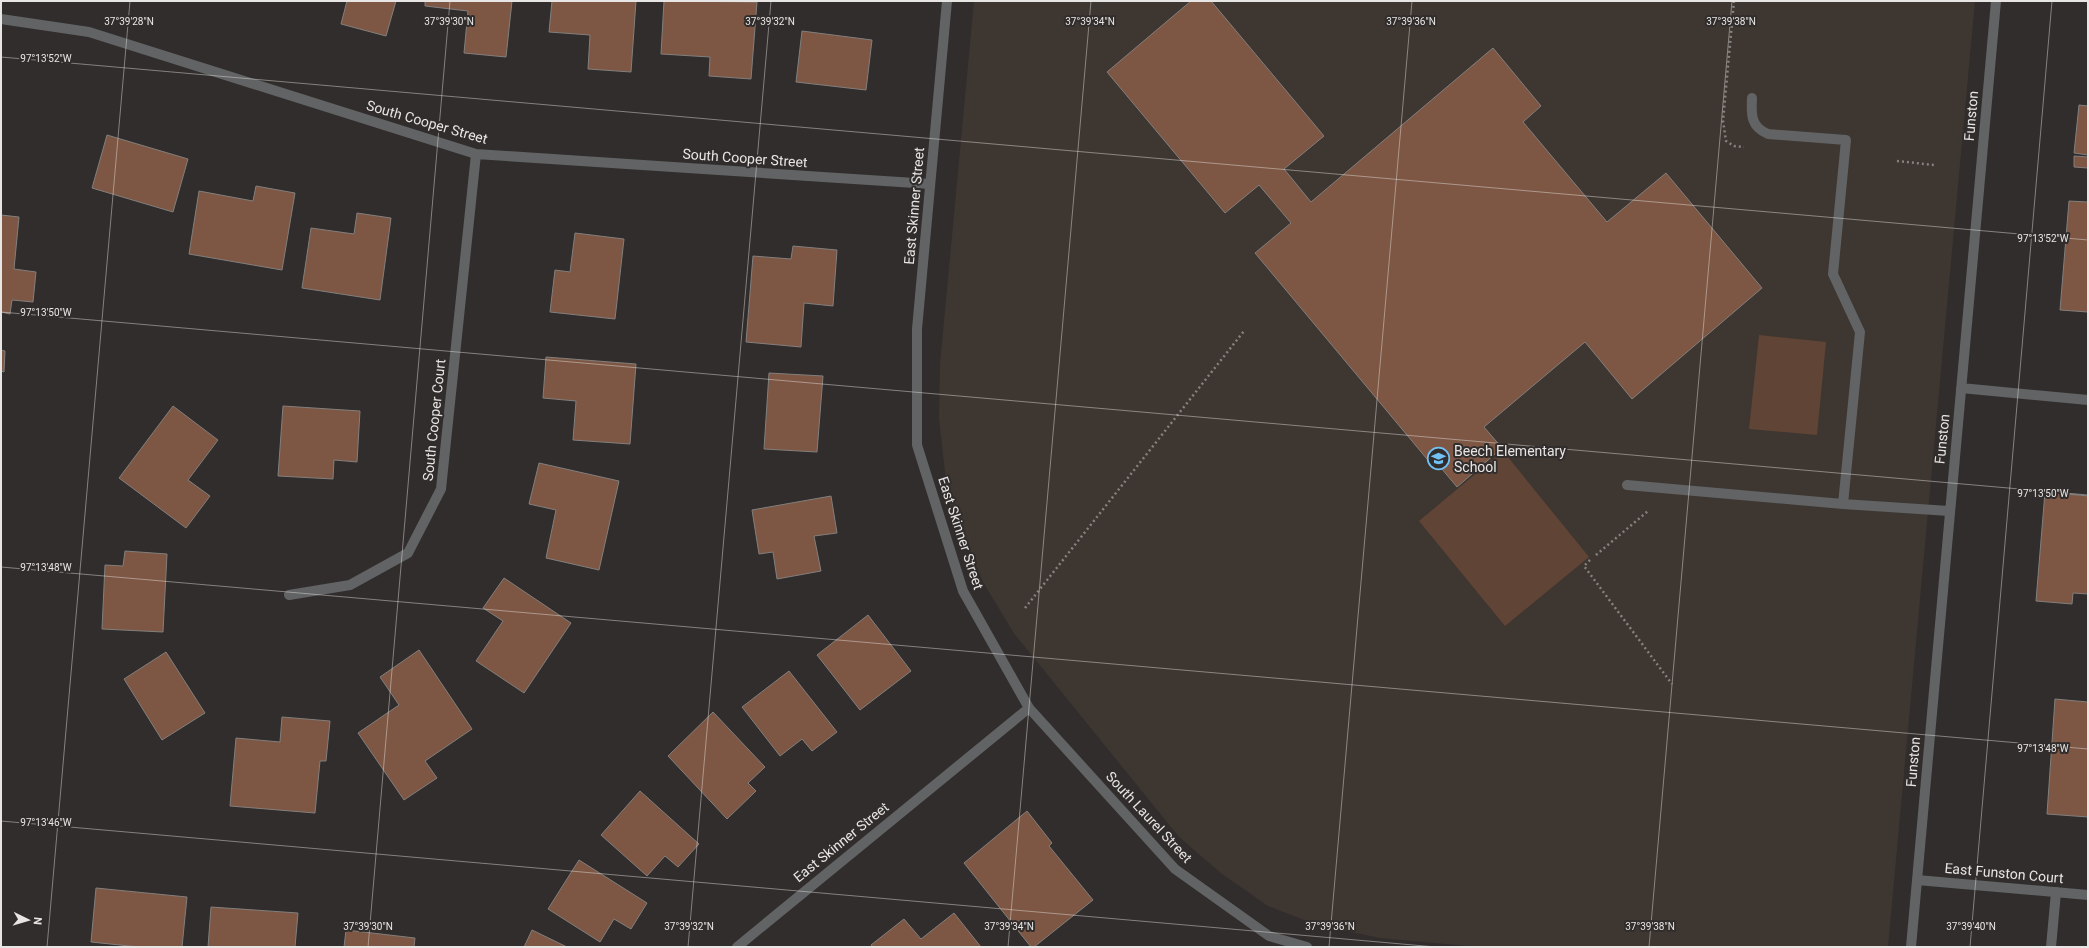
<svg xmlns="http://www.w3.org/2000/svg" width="2089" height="948" font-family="Roboto,sans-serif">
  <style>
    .built { fill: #3e3631 }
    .green { fill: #604436 }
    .building { fill: #7d5744; stroke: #837f7d }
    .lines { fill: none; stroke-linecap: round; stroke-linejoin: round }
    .path { stroke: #858281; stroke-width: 2.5; stroke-dasharray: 2 3; stroke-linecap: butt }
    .service { stroke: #616364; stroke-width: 10 }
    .minor { stroke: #616364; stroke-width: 10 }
    .ticks { fill: none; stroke: #e8e6e5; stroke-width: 1; stroke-opacity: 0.45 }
    .labels { text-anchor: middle; stroke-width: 4; stroke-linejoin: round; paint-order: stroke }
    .street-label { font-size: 14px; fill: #e8e6e5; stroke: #312d2c }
    .poi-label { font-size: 14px; fill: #e8e6e5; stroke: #312d2c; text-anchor: start }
    .ticks-label { font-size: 10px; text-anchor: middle; fill: #e8e6e5; stroke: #312d2c; stroke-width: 4; stroke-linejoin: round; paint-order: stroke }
  </style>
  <rect width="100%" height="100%" fill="#312d2c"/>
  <path class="built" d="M974,1H1975L1888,947H1478L1380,938L1317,925L1268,906L1222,874L1179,837L1013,632L983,582L948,500L939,418L940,364Z"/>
  <path class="green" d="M1759,335L1826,342L1817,435L1749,429Z
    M1503,451L1589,557L1505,626L1419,521Z"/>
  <path class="building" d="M347,1H396L386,36L341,24Z
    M425,1H512L506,57L464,53L468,11L425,6Z
    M552,1H636L631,72L588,69L590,35L549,32Z
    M664,1L757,2L751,79L709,76L710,57L661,54Z
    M1191,1H1211L1324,136L1284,169L1311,202L1493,48L1541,106L1523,122L1607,222L1666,173L1762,288L1632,399L1585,342L1484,427L1502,448L1457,487L1436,462L1432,465L1255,253L1291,223L1259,185L1225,213L1107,72Z
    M802,31L872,40L866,90L796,82Z
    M2079,105L2088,106V155L2074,153Z
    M107,135L188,159L173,212L92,188Z
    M2074,156L2088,157V168L2074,167Z
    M256,186L295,193L282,270L189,254L199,191L253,201Z
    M2069,201L2088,202V312L2060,310Z
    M357,213L391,218L380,300L302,288L311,228L354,234Z
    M1,215L19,217L14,269L36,272L33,302L12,300L10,314L1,312Z
    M575,233L624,239L615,319L550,312L555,270L570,272Z
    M793,246L837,250L833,306L804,303L801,347L746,342L753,256L791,259Z
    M1,350L5,351L4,372L1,371Z
    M546,357L636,364L630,444L573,440L576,401L543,398Z
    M769,373L823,376L817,452L764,449Z
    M173,406L218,440L188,480L210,496L186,528L119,478Z
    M283,406L360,411L357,462L334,460L333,479L278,476Z
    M539,463L619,481L599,570L546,558L556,510L529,504Z
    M2045,492L2088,496V594L2073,593L2072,604L2036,601Z
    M831,496L837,533L814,536L821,571L777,579L773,552L759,554L752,510Z
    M125,551L167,554L163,632L102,629L105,565L123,566Z
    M504,578L571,623L524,693L476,661L503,621L483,608Z
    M868,615L911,671L860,710L817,655Z
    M419,650L472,729L425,761L437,778L404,800L358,733L399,705L380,677Z
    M166,652L205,713L162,740L124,679Z
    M789,671L837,732L812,751L802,739L780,756L742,707Z
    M2055,699L2088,702V817L2047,814Z
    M713,712L765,767L748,783L756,791L727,819L668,756Z
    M282,717L330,721L326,761H320L315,813L230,806L236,738L280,742Z
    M640,791L699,844L678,867L665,856L647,876L601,835Z
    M1027,811L1052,843L1049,846L1093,900L1034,947H1031L964,863Z
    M579,860L647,903L631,929L614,919L600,942L548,909Z
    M96,888L187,897L182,947H139L91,942Z
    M211,907L298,913L295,947H208Z
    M954,913L981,947H872L871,945L904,919L921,939Z
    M346,930L415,938L414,947H344Z
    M532,930L567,947H524Z"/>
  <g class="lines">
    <path class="path" d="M1734,1L1723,121L1726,141L1734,146L1744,147
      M1897,161L1934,165
      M1596,555L1648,511
      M1590,560L1584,566L1672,684
      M1025,608L1244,331"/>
    <path class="service" d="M1752,98C1751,115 1751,127 1768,134L1846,140L1833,274L1860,332L1843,504L1949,511
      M1627,485L1843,504
      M2051,947L2056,892"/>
    <path class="minor" d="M947,1L917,329V445L963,591L1029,708L1175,869L1269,936L1307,947
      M1,19L89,32L476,154L930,184
      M1961,388L2088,400
      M289,595L350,585L408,553L441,489L476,154
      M1917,880L2088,895
      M737,947L1029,708
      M1911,947L1996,1"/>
  </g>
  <path class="ticks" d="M1,57L2088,240M1,312L2088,495M1,567L2088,749M1,821L1436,947M47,947L130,1M368,947L450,1M688,947L771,1M1008,947L1091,1M1329,947L1412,1M1649,947L1732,1M1970,947L2052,1"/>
  <defs>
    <symbol id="school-ring" viewBox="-11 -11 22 22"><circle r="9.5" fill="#312d2c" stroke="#72c1f5" stroke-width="1.5"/><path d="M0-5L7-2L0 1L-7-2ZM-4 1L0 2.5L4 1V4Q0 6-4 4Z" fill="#72c1f5"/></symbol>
  </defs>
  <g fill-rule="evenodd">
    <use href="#school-ring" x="1426" y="446" width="25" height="25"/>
  </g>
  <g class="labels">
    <g class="street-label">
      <text transform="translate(1971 116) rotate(-85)" y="5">Funston</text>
      <text transform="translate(427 122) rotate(16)" y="5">South Cooper Street</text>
      <text transform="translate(745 158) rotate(4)" y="5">South Cooper Street</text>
      <text transform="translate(914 206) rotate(-85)" y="5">East Skinner Street</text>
      <text transform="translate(434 420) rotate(-84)" y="5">South Cooper Court</text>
      <text transform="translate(1942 439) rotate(-84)" y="5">Funston</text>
      <text transform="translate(961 533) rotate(72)" y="5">East Skinner Street</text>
      <text transform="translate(1913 762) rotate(-85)" y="5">Funston</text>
      <text transform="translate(1149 817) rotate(47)" y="5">South Laurel Street</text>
      <text transform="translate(841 842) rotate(-39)" y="5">East Skinner Street</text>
      <text transform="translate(2004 873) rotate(5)" y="5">East Funston Court</text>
    </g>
    <g class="poi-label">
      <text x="1454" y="456">Beech Elementary<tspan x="1454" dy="16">School</tspan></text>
    </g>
  </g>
  <g class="ticks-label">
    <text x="129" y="25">37°39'28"N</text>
    <text x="449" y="25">37°39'30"N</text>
    <text x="770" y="25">37°39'32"N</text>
    <text x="1090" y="25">37°39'34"N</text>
    <text x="1411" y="25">37°39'36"N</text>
    <text x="1731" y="25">37°39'38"N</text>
    <text x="46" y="62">97°13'52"W</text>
    <text x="2043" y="242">97°13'52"W</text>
    <text x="46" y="316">97°13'50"W</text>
    <text x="2043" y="497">97°13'50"W</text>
    <text x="46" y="571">97°13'48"W</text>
    <text x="2043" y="752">97°13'48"W</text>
    <text x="46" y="826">97°13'46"W</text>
    <text x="368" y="930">37°39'30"N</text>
    <text x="689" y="930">37°39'32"N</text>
    <text x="1009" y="930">37°39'34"N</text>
    <text x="1330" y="930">37°39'36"N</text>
    <text x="1650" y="930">37°39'38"N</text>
    <text x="1971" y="930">37°39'40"N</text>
  </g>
  <rect width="2089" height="948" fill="none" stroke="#e8e6e5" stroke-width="4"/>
  <g transform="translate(28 920) rotate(95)" stroke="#312d2c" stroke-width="3" paint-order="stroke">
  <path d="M0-3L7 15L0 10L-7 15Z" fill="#e8e6e5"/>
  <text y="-6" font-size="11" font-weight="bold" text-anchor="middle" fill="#e8e6e5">N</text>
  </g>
</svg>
